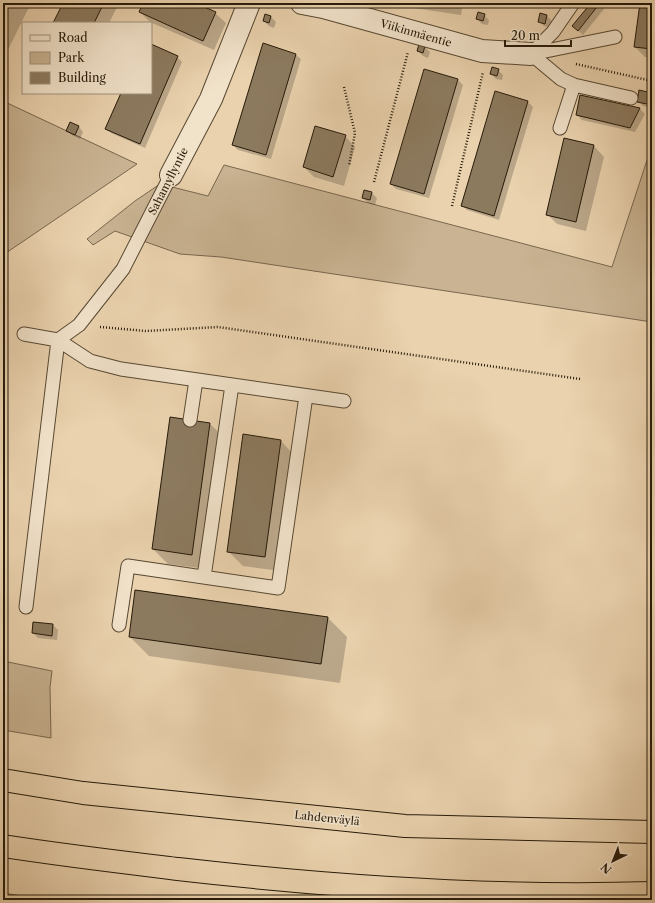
<svg xmlns="http://www.w3.org/2000/svg" width="655" height="903" font-family="'Libre Caslon Text',serif">
  <style>
    .green { fill: #c9b392; stroke: #78664e }
    .shadow { fill: #0003 }
    .building { fill: #8c7a5f; stroke: #261a09 }
    .lines { fill: none; stroke-linecap: round; stroke-linejoin: round }
    .service-casing { stroke: #574832; stroke-width: 15 }
    .minor-casing { stroke: #574832; stroke-width: 24 }
    .motorway-casing { stroke: #261a09; stroke-width: 24 }
    .path { stroke: #261a09; stroke-width: 2.5; stroke-dasharray: 1 2; stroke-linecap: butt }
    .service { stroke: #f1e2ca; stroke-width: 13 }
    .minor { stroke: #f1e2ca; stroke-width: 22 }
    .motorway { stroke: #ead2ae; stroke-width: 22 }
    .labels { text-anchor: middle; stroke-width: 3; stroke-linejoin: round; paint-order: stroke }
    .street-label { font-size: 11px; fill: #261a09; stroke: #f1e2ca }
  </style>
  <rect width="100%" height="100%" fill="#ead2ae"/>
  <filter id="stains"><feTurbulence type="fractalNoise" baseFrequency=".005" numOctaves="4"/><feColorMatrix values="0 0 0 0 .2 0 0 0 0 .09 0 0 0 0 .02 0 0 0 .5 -.17"/></filter>
  <radialGradient id="worn" r=".72"><stop offset=".6" stop-color="#630" stop-opacity="0"/><stop offset="1" stop-color="#630" stop-opacity=".3"/></radialGradient>
  <path class="green" d="M3,101L137,164L3,255Z
    M652,145V322L221,257L180,254L115,231L93,245L87,239L135,201L160,184L208,196L224,165L612,267Z
    M3,661L52,671L50,687L51,738L3,730Z
    M3,893L49,900H3Z"/>
  <path class="shadow" d="M3,3H31L3,60Z
    M64,3H119L109,23H54Z
    M144,3H193L215,13L226,23L214,50L150,22L140,12Z
    M363,3H396L395,8Z
    M409,3H463L461,15L414,8Z
    M592,3H598L604,9L583,35L573,26Z
    M641,3H652V58L645,57L635,47Z
    M266,15L271,17L276,22L274,28L269,26L264,21Z
    M484,15L489,20L488,25L482,24L477,19Z
    M547,16L552,21L550,28L544,26L539,21Z
    M263,45L296,55L301,59L271,159L238,150L233,145Z
    M419,45L425,47L430,52L428,58L423,56L418,51Z
    M151,46L177,57L182,62L145,148L111,133L106,129L122,93H151Z
    M498,70L503,75L502,80L496,79L491,74Z
    M458,80L463,85L429,198L396,189L391,184Z
    M652,94V108L643,106L638,101Z
    M581,96L640,109L645,114L635,132L582,120L577,115Z
    M528,102L533,107L499,220L467,210L462,205Z
    M79,127L83,132L80,139L72,135L67,130Z
    M345,136L355,147L344,186L314,177L304,167Z
    M565,139L594,146L604,157L586,231L557,224L547,214Z
    M365,191L372,193L377,198L375,205L368,203L363,198Z
    M171,418L210,424L225,438L207,569L168,564L153,549Z
    M281,441L295,456L280,571L243,566L228,551Z
    M328,618L347,637L340,683L149,656L130,637Z
    M53,625L58,630L57,640L38,638L33,633Z"/>
  <path class="building" d="M3,3H9L3,16Z
    M63,3H104L94,23H53Z
    M143,3H195L216,12L203,41L139,12Z
    M591,3H600L578,31L572,26Z
    M640,3H652V49L634,47Z
    M478,12L485,14L483,21L476,19Z
    M540,13L547,15L545,24L538,22Z
    M265,14L271,16L269,23L263,21Z
    M263,43L296,54L266,155L232,145Z
    M151,44L178,56L140,144L105,129L121,93H151Z
    M419,44L425,46L423,53L417,51Z
    M492,67L499,69L497,76L490,74Z
    M424,69L458,79L424,194L390,184Z
    M639,90L652,93V105L637,102Z
    M495,91L528,101L494,216L461,206Z
    M580,95L640,108L630,128L576,115Z
    M70,122L79,126L75,135L66,131Z
    M315,126L346,135L333,177L303,167Z
    M564,138L594,145L576,222L546,215Z
    M364,190L372,192L370,200L362,198Z
    M170,417L210,423L192,555L152,549Z
    M243,434L281,440L265,557L227,552Z
    M135,590L328,617L321,664L129,637Z
    M33,622L53,624L52,636L32,633Z"/>
  <g class="lines">
    <defs>
      <path id="service" d="M531,54L561,79L574,85L631,98
        M531,54L615,37
        M531,54L553,32L573,3
        M560,128L574,85
        M24,334L58,340L90,361L121,369L344,401
        M190,420L196,380
        M204,577L232,385
        M26,607L58,340L79,325L123,269L171,175
        M119,625L128,566L278,588L306,396"/>
      <path id="minor" d="M302,3L323,7L482,51L531,54
        M171,175L211,99L249,3"/>
      <path id="motorway" d="M3,780L83,793L405,826L652,832
        M3,846C61,855 120,862 178,869C335,887 494,898 652,893"/>
    </defs>
    <use href="#service" class="service-casing"/>
    <use href="#minor" class="minor-casing"/>
    <use href="#motorway" class="motorway-casing"/>
    <path class="path" d="M576,64L652,81
      M344,87L355,133L349,166
      M374,182L408,52
      M452,206L483,72
      M100,327L146,331L218,327L580,379"/>
    <use href="#service" class="service"/>
    <use href="#minor" class="minor"/>
    <use href="#motorway" class="motorway"/>
  </g>
  <g class="labels">
    <g class="street-label">
      <text transform="translate(416 33) rotate(16)" y="4">Viikinmäentie</text>
      <text transform="translate(168 181) rotate(-63)" y="4">Sahamyllyntie</text>
      <text transform="translate(327 818) rotate(6)" y="4">Lahdenväylä</text>
    </g>
  </g>
  <rect width="655" height="903" fill="none" stroke="#ead2ae" stroke-width="16"/>
  <rect x="4" y="4" width="647" height="895" fill="none" stroke="#261a09" stroke-width="2"/>
  <rect x="8" y="8" width="639" height="887" fill="none" stroke="#261a09"/>
  <rect x="22" y="22" width="130" height="72" fill="#f1e2ca" stroke="#a0927d"/>
  <rect x="30" y="35" width="20" height="6" fill="#f1e2ca" stroke="#a0927d"/>
  <text x="58" y="42" font-size="12" fill="#261a09">Road</text>
  <rect x="30" y="52" width="20" height="12" fill="#c9b392" stroke="#a0927d"/>
  <text x="58" y="62" font-size="12" fill="#261a09">Park</text>
  <rect x="30" y="72" width="20" height="12" fill="#8c7a5f" stroke="#a0927d"/>
  <text x="58" y="82" font-size="12" fill="#261a09">Building</text>
  <g transform="translate(613 861) rotate(223)" stroke="#f1e2ca" stroke-width="3" paint-order="stroke">
  <path d="M0-3L7 15L0 10L-7 15Z" fill="#261a09"/>
  <text y="-6" font-size="11" font-weight="bold" text-anchor="middle" fill="#261a09">N</text>
  </g>
  <path d="M505 40v6h66v-6" fill="none" stroke="#261a09" stroke-width="2"/>
  <text x="511" y="40" font-size="12" fill="#261a09" stroke="#f1e2ca" stroke-width="3" paint-order="stroke">20 m</text>
  <rect width="100%" height="100%" filter="url(#stains)"/>
  <rect width="100%" height="100%" fill="url(#worn)"/>
</svg>
